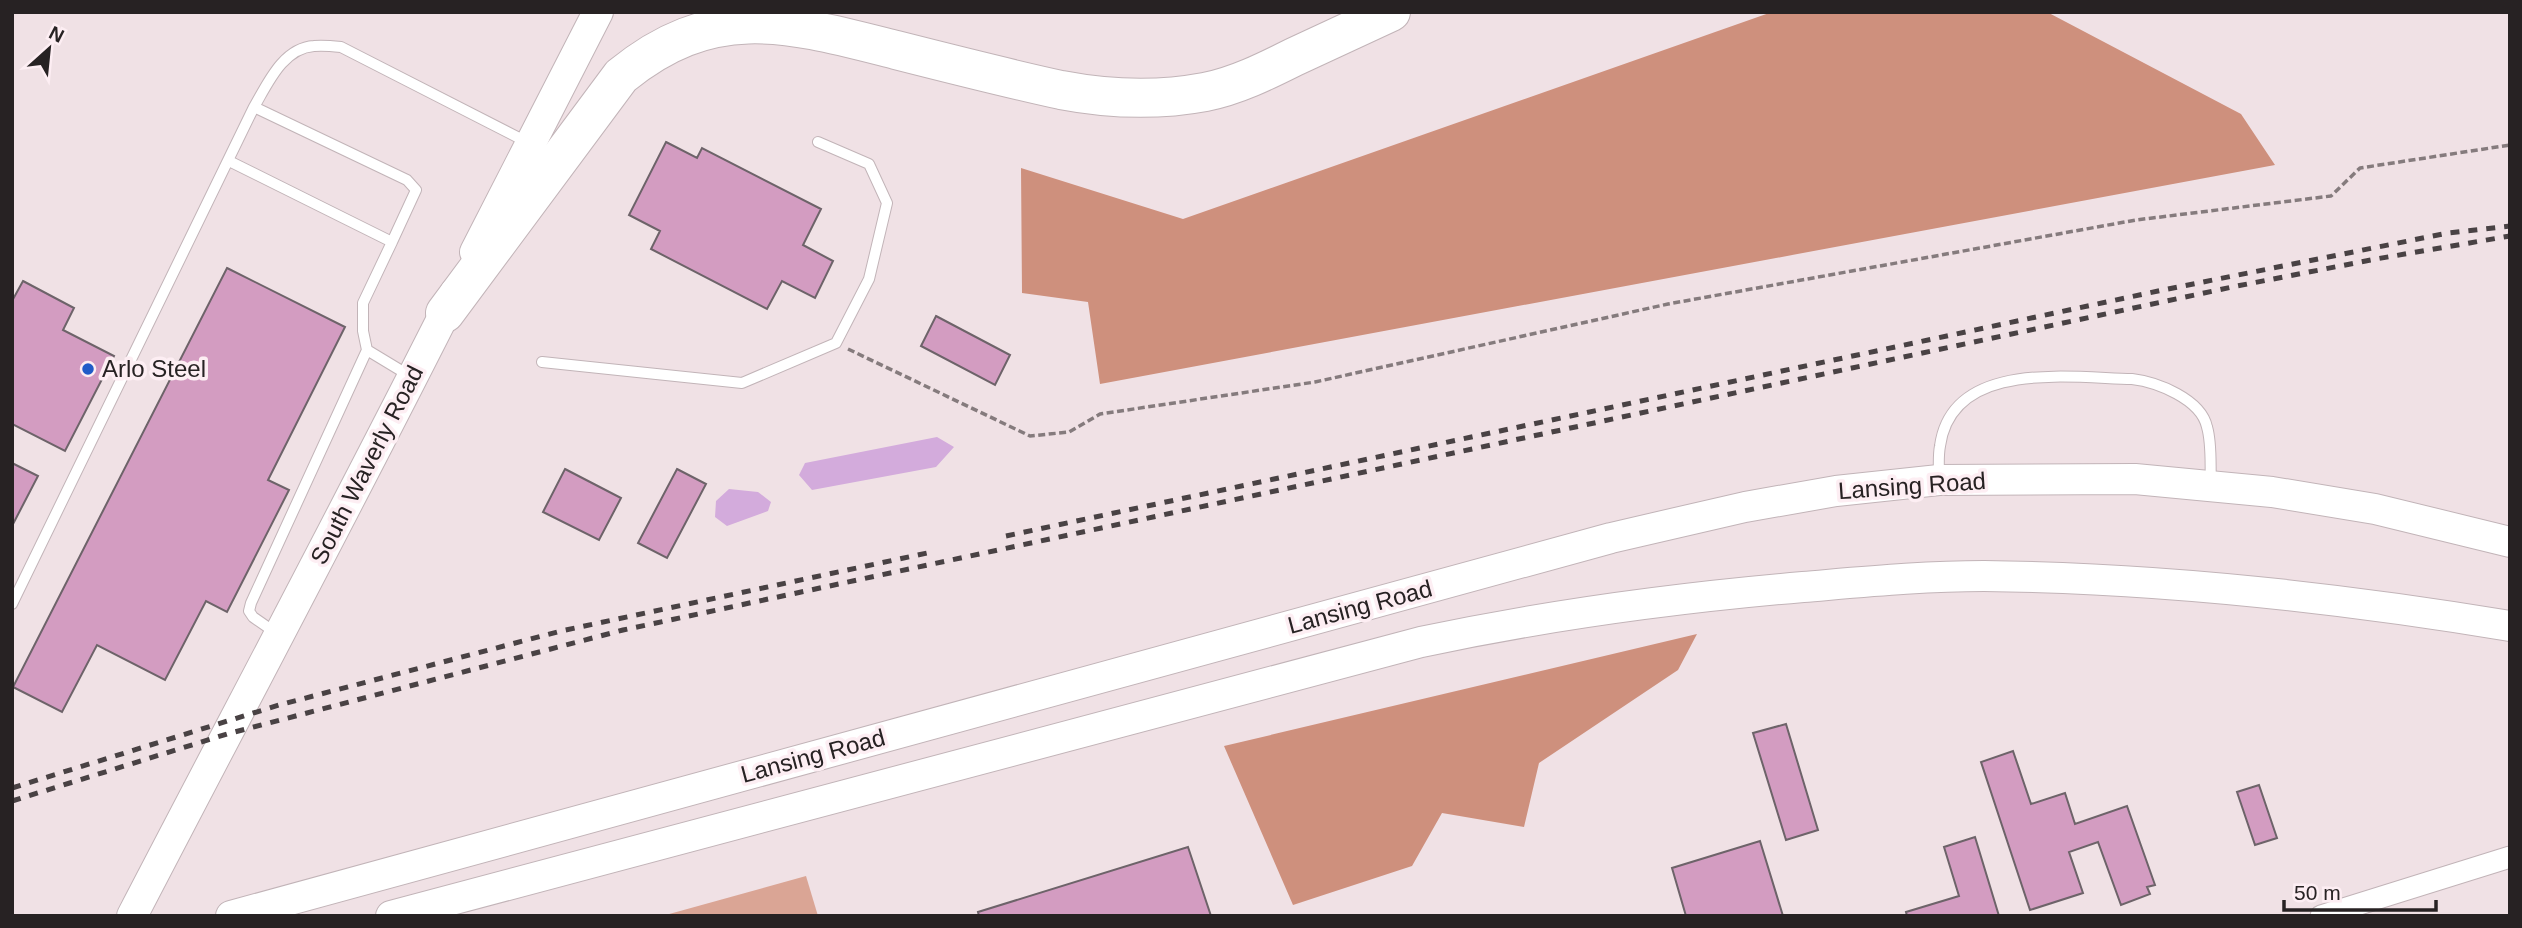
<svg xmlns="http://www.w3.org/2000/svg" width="2522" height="928" font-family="Arial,sans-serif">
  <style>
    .green { fill: #daa595 }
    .forest { fill: #ce907d }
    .water { fill: #d3abdc }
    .building { fill: #d39cc1; stroke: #6d6369; stroke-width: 2 }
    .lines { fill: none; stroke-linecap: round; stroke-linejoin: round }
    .lane-casing { stroke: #c2b4b8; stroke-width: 12 }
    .street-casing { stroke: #c2b4b8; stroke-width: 23 }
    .secondary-casing { stroke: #c2b4b8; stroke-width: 32 }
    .highway-casing { stroke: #c2b4b8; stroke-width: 40 }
    .path { stroke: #857b7d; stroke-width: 3.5; stroke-dasharray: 7 3.5; stroke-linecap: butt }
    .lane { stroke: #fff; stroke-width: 10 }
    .street { stroke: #fff; stroke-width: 21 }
    .secondary { stroke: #fff; stroke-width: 30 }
    .highway { stroke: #fff; stroke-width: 38 }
    .rail { stroke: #494244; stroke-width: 5; stroke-dasharray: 9 9; stroke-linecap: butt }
    .poi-dot { fill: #215cc8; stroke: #fdeef3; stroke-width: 2.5 }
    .labels { text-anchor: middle; stroke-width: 7; stroke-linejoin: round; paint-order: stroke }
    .poi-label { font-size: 24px; fill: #272223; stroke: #fdeef3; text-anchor: start }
    .street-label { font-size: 24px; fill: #272223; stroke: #fdeef3 }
  </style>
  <rect width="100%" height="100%" fill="#f0e1e5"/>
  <path class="green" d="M806,876L818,916H662Z"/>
  <path class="forest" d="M1772,12H2047L2241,114L2275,165L1100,384L1088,302L1022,293L1021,168L1183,219Z
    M1697,634L1678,670L1539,763L1524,827L1442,813L1412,866L1293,905L1224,746Z"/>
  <path class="water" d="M937,437L954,447L936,467L812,490L799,475L805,463Z
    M729,489L758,492L771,502L768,511L727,526L715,517L716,501Z"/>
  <path class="building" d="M666,142L697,158L702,148L821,209L803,245L833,261L815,298L782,281L767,309L651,249L660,231L629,215Z
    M227,268L345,327L268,480L289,490L227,612L206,601L165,680L97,645L62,712L13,687Z
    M23,281L74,308L63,330L114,356L65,451L12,424V301Z
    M936,316L1010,355L995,385L921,346Z
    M12,463L38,476L12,526Z
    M565,469L621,498L599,540L543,512Z
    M677,469L706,484L667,558L638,543Z
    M1786,724L1818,830L1786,840L1753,733Z
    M2013,751L2031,804L2065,793L2075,824L2127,806L2155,885L2147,887L2150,894L2121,905L2098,842L2069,852L2083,893L2030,910L1981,762Z
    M2259,785L2277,838L2255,845L2237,792Z
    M1975,837L1999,916H1907L1906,912L1959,896L1944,847Z
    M1760,841L1783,916H1686L1672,868Z
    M1188,847L1211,916H979L978,912Z"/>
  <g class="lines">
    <defs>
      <path id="lane" d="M254,107L407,180L416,190L392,242
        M229,161L392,242L363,303V331L367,350
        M542,362L742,383L836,343L869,279L887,203L869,164L818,142
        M1939,478C1939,468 1938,456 1940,446C1952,359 2071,378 2132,379C2157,382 2201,399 2207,427C2212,444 2210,465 2211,482
        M12,604L254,107C268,83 283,48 314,46C322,45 332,46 341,47L527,142
        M276,633L253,617L249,611L251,603L367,350L410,376"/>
      <path id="street" d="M2321,916L2510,857"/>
      <path id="secondary" d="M475,252L598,12
        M132,916C240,708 350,502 455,293
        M231,916L1611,538L1745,507L1836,491L1939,480L2135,479L2272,492L2375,509L2510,542
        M391,916L1421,642C1548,615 1674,598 1803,587C1863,582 1924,576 1984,576C2162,578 2335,597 2510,626"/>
      <path id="highway" d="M445,313L621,76C714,0 789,23 896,50C951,64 1006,78 1061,90C1108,99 1157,101 1205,92C1236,86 1266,71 1294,57C1326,42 1359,27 1391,12"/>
    </defs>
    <use href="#lane" class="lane-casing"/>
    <use href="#street" class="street-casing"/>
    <use href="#secondary" class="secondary-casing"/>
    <use href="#highway" class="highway-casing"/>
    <path class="path" d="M848,349L1030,436L1069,432L1100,414L1315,382L1668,304L2136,220L2331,196L2360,168L2510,145"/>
    <use href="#lane" class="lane"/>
    <use href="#street" class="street"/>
    <use href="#secondary" class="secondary"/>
    <use href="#highway" class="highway"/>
    <path class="rail" d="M1006,536L2163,290L2448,233L2510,226
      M12,788L279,705L561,631L927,553
      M12,801L227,734L623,630L2232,287L2376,259L2510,236"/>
  </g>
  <circle class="poi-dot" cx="88" cy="369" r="7"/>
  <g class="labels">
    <g class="poi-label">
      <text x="102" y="377">Arlo Steel</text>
    </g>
    <g class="street-label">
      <text transform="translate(367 465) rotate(-63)" y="8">South Waverly Road</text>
      <text transform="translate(1912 486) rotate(-4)" y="8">Lansing Road</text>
      <text transform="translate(1360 607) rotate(-15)" y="8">Lansing Road</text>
      <text transform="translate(813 756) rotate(-15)" y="8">Lansing Road</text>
    </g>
  </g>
  <rect width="2522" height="928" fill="none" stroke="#272223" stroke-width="28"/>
  <g transform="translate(49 49) rotate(27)" stroke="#fdeef3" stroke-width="5" paint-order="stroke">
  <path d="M0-5L12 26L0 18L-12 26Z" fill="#272223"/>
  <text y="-10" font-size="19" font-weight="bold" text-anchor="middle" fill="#272223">N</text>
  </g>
  <path d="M2284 900v10h152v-10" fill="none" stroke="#272223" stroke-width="3.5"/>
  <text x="2294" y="900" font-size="21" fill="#272223" stroke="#fdeef3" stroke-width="5" paint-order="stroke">50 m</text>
</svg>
